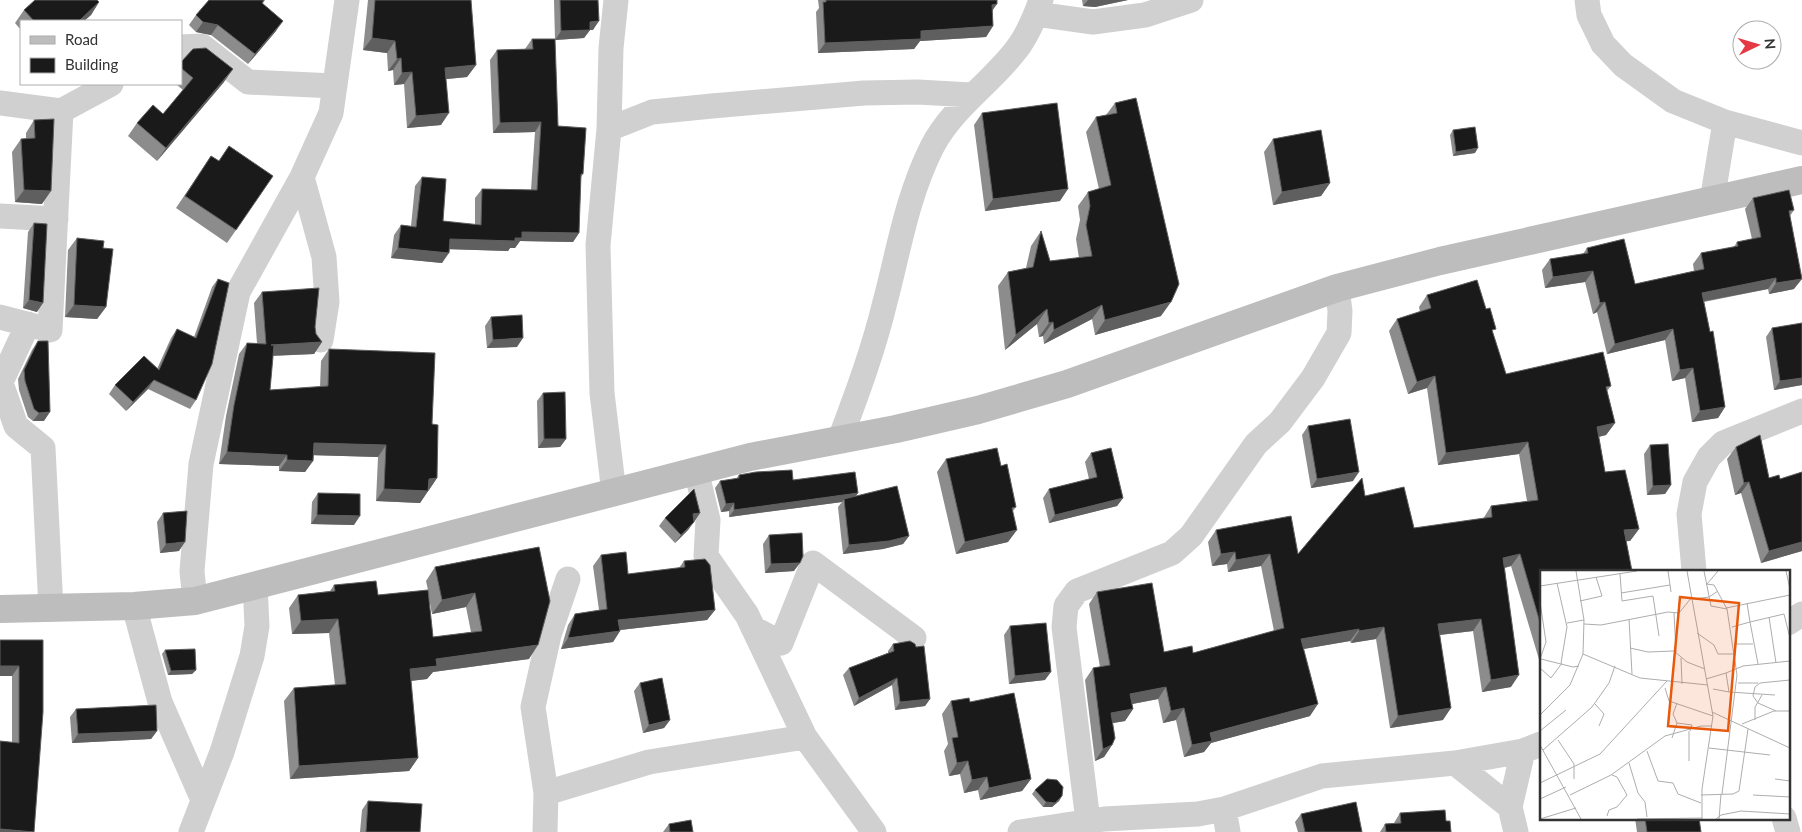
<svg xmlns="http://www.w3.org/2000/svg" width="1802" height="832" font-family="Lato,sans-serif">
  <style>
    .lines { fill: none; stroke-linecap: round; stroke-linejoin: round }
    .street { stroke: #d0d0d0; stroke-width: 25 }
    .secondary { stroke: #bdbdbd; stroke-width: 28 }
    .wall { fill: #8c8c8c; fill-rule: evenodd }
    .shaded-wall { fill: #5f5f5f }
    .building { fill: #1a1a1a; stroke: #5f5f5f }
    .inset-road { fill: none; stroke: #adadad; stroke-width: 1 }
    .view { fill: #e8590c; fill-opacity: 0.15; stroke: #e8590c; stroke-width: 2.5 }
    .inset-edge { fill: none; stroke: #333; stroke-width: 2.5 }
  </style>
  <rect width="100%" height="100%" fill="#fff"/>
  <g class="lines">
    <path class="street" d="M1587,0L1589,15L1603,44L1623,65L1673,101L1725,122L1802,143
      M1036,14L1093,22L1145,15L1191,0
      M181,47L202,46L248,82L335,86
      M0,103L61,111L111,84
      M609,129L652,112L712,106L864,93L918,92L971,95
      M302,177L324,257L327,302L321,340
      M1712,201L1725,122
      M0,216L56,219
      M0,317L50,330L61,111
      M0,380L16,426L43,448L51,609
      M1,382L28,324
      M840,439C857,394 874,348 885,302C899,249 907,197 932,147C952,108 990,84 1016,50C1027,36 1035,17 1041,0
      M696,470L708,520L706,556L747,615L805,737
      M614,493L602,393L598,245L609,129L611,48L616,0
      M1694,571L1689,514L1695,482L1709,457L1723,443L1802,411
      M195,601L192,571L201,464L238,292L302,177L331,113L347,0
      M134,606L160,702L203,800
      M1788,623L1802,614
      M753,628L781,643L813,563L914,638
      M1455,763L1510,807L1516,832
      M546,793L533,707L549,635L568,579
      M1510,807L1523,751
      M1224,809L1228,832
      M1784,818L1788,832
      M1088,821L1064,627L1066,606L1077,591L1172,553L1191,536L1256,444L1280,422L1313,378L1339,333L1340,311L1337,288
      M191,832L222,752L252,656L257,626L255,585
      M545,832L546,793L649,762L805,737L874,832
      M1020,832L1104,819L1198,814L1224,809L1322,776L1455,763L1523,751L1541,744"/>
    <path class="secondary" d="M0,609L134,606L195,601L750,457L896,429L978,410L1067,384L1337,288L1440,261L1802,180"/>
  </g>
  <path class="wall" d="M220,0H265L263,3L276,31L248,64L211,35L196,32L189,25L196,15Z
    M368,0H471L476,65L467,77L446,79L441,125L407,128L404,84L394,85L393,70L388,71L387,53L363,50Z
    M554,0H598L593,30H590L584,38L555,40Z
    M818,0H997L992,11L993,26L986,37L920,41L914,49L818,53L816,12L819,8Z
    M1082,0H1128L1095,7L1083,6Z
    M99,2L91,15L84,21H21V30L15,23L24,10Z
    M532,39L558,126L583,174L581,177L579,233L573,242L520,241L515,248H510L508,251L449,249L442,263L391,258L394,235L401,225L411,226L415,186L422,177L443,221L475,225V198L482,189L531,190L535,132L493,133L490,60L497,50L525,49Z
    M181,62L224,82L157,161L128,136L137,123L163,114L183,90L176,84H181Z
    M1115,103L1161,316L1095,335L1092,319L1044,344L1043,336L1039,337L1037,324L1005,350L998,286L1008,272L1026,268L1031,246L1041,231L1050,261L1079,258L1076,239L1080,220L1078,206L1088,192L1099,189L1086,132L1096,117L1106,115Z
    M982,113L1060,201L985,211L974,125Z
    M34,120L42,204L15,202L12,152L21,139H26V133Z
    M1453,130L1475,153L1453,156L1450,135Z
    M1273,139L1330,183L1321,196L1273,205L1264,152Z
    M211,156L219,161L236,230L227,243L176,208Z
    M1753,198L1794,210L1790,216L1794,289L1769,294L1768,289L1704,302L1725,407L1718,418L1692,422L1685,378L1672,381L1665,340L1607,354L1597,312L1593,314L1585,282L1545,288L1542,270L1550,259L1583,254L1587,248L1635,284L1694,271L1693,264L1701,253L1734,247L1737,242L1752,239L1745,209Z
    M34,223L37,312L23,308L28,232Z
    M77,238L103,248L106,307L97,319L65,317L68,250Z
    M218,279L196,400L190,409L148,389L126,411L109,394L115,385L157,369L171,338L177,329L194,337L212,287Z
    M262,292L315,327L316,334L322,342L314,354L273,356L270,390L320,387L321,361L329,349L432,424L437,478L420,503L376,501L378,457L313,455V461L305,472L279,471V466L219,464L226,416L239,354L247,343H257L254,303Z
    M1427,295L1493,334L1506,374L1611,386L1607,391L1615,423L1606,435L1599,437L1605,472L1639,529L1630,541H1627L1541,571V666L1511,566L1505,568L1511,687L1482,692L1473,631L1440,635L1443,720L1390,728L1376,639L1351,643L1350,641L1303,649L1310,716L1211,743L1204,752L1184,757L1176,720L1163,723L1158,699L1132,704L1133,709L1125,721L1112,723V745L1104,757L1095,761L1085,680L1093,668L1100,667L1089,604L1097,592L1164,652L1193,653L1274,631L1261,566L1228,572L1227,564L1212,566L1208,542L1216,530L1298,554L1365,496L1414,528L1483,519L1491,506L1527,501L1519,454L1438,465L1427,388L1408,394L1389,331L1397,319L1420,312L1419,307Z
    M491,317L517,347L487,348L485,326Z
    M1802,323V385L1774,390L1766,337L1772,328Z
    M38,341L44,421H33L28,417L19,390L18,379L32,350Z
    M543,393L566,439L560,447L538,448L537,401Z
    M1308,426L1353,481L1311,488L1302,435Z
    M1650,445L1671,485L1665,494L1647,495L1644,454Z
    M1736,447L1769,478L1780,479L1802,472V551L1761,563L1741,493L1735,495L1727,459Z
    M1091,453L1123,498L1117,506L1049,523L1043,498L1049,489L1089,479L1085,462Z
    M946,459L1001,466L1016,507L1013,511L1008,542L956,554L937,472Z
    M739,475L793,480L858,493L856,496L909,536L903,544L883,549L843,554L838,507L842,502L729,517V511L721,512L715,488L720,481L736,479Z
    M318,493L354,525L311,524L312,502Z
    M163,513L179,551L160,553L157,522Z
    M700,513L688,530L675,543L659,526L665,518Z
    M769,535L794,571L765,573L763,544Z
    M539,547L529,659L433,672L427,679L411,681L418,758L409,771L290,779L284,701L294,688L335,685L329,633L292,634L289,608L298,595L330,591L334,585L378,595L428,590L426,581L435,567ZM428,593L432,614L466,607L471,632L433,637Z
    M601,555L628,574L679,568L684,561L715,610L707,620L620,630V631L613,642L561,649L568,625L575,614L599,610L593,566Z
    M1010,626L1045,680L1009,684L1004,635Z
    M43,640L34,832L12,742V676H0Z
    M893,644L930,699L925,706L895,710L892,685L854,706L843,675L849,668L888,653V651Z
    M165,650L196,670L192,674L168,675L162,654Z
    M640,683L670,720L664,728L643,733L634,691Z
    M951,701L970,702L1031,779L1022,791L980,800L978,790L964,793L960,774L949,776L944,751L948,744L942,714Z
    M76,709L157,731L151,739L72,743L70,717Z
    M1035,790L1062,796L1059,801L1052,807H1043L1032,794Z
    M368,801L420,832H360L362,810Z
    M1400,813L1446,821L1451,832H1380L1385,824L1394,823Z
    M1301,814L1362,832H1298L1295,822Z
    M1635,818H1699L1701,832H1637Z
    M669,824L693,832H663Z"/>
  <path class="shaded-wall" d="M1088,0H1128L1095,7L1083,6Z
    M99,2L91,15L84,21H79Z
    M997,4L990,14L992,5Z
    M283,21L276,31L248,64L255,54Z
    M599,21L593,30H590L584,38L555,40L561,31L590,22Z
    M203,22L218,25L211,35L196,32Z
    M993,26L986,37L920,41L914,49L818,53L825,43L921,31Z
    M372,38L395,41L387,53L363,50Z
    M401,58L393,70L388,71L397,59Z
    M476,65L467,77L437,80L445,68Z
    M233,69L224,82L157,161L166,148Z
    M412,72L404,84L394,85L402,73Z
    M449,113L441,125L407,128L416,116Z
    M541,122L535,132L493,133L500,123Z
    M1478,148L1475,153L1453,156L1456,152Z
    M1330,183L1321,196L1273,205L1282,192Z
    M1068,189L1060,201L985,211L993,199Z
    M24,190L51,191L42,204L15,202Z
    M522,232L579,233L573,242L520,241L515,248H510L508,251L443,249L450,239L515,238Z
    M398,248L449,253L442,263L391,258Z
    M1593,271L1585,282L1545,288L1553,277Z
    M1776,278L1768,289L1694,303L1702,293Z
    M1802,279L1794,289L1769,294L1776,283Z
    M29,300L43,303L37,312L23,308Z
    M1171,302L1161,316L1095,335L1105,320Z
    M1605,302L1597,312L1593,314L1600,303Z
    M74,305L106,307L97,319L65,317Z
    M1102,305L1092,319L1044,344L1054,330Z
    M1047,309L1037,324L1005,350L1016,335Z
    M1053,322L1043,336L1039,337L1049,323Z
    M1673,329L1665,340L1607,354L1615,344Z
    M523,338L517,347L487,348L493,340Z
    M322,342L314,354L263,356L271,345Z
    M1693,368L1685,378L1672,381L1680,370Z
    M1435,376L1427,388L1408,394L1417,382Z
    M1802,378V385L1774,390L1780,381Z
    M154,380L148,389L126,411L133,402Z
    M1725,407L1718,418L1692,422L1700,411Z
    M50,412L44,421H33L39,413Z
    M1615,423L1606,435L1589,439L1597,427Z
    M544,439H566L560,447L538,448Z
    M1528,442L1519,454L1438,465L1446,453Z
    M314,443L386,445L378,457L306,455Z
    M227,452L287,455L279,466L219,464Z
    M287,460L313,461L305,472L279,471Z
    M1359,472L1353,481L1311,488L1317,479Z
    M437,478L429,490V479Z
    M1749,482L1741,493L1735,495L1744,483Z
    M1671,485L1665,494L1647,495L1653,486Z
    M384,489L428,491L420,503L376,501Z
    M858,493L852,500L844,499L842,502L729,517L734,510Z
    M1123,498L1117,506L1049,523L1055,515Z
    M734,503L729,511L721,512L726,504Z
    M700,513L694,522L693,514Z
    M317,515L360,516L354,525L311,524Z
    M694,522L688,530L675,543L681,535Z
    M1639,529L1630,541L1616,542L1624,530Z
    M1017,530L1008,542L956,554L965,542Z
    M909,536L903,544L883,549L843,554L849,545Z
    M185,542L179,551L160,553L166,544Z
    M1802,542V551L1761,563L1769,551Z
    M1235,552L1227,564L1212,566L1221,554Z
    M1270,554L1261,566L1228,572L1236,560Z
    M1520,554L1511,566L1495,570L1503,558Z
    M800,563L794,571L765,573L771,564Z
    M475,593L466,607L432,614L442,600Z
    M715,610L707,620L611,631L618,620Z
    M338,619L329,633L292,634L301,621Z
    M1481,619L1473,631L1430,636L1438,624Z
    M1384,627L1376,639L1351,643L1359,631Z
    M1359,629L1350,641L1292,651L1301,639Z
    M620,631L613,642L561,649L568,638Z
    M538,645L529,659L433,672L427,679L401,682L410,669L436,659Z
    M0,666H19L12,676H0Z
    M196,670L192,674L168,675L171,671Z
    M1051,672L1045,680L1009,684L1015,676Z
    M1519,675L1511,687L1482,692L1491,680Z
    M897,678L892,685L854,706L859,698Z
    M1166,687L1158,699L1122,706L1130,694Z
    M930,699L925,706L895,710L900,702Z
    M1318,704L1310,716L1211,743L1204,752L1184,757L1192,745L1210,733Z
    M1184,708L1176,720L1163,723L1171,711Z
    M1451,708L1443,720L1390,728L1398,716Z
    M1133,709L1125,721L1102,725L1111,713Z
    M670,720L664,728L643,733L649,725Z
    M157,731L151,739L72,743L78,734Z
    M1112,745L1104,757L1095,761L1103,749Z
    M418,758L409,771L290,779L299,766Z
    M968,761L960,774L949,776L957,763Z
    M987,777L978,790L964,793L972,780Z
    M1031,779L1022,791L980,800L989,788Z
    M1062,796L1059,801L1052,807H1043L1046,802Z
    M0,829L34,832H0Z"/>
  <path class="building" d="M35,0H97L99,2L79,21H34L24,10Z
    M209,0H264L262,3L283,21L255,54L218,25L203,22L196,15Z
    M375,0H471L476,65L445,68L449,113L416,116L412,72L402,73L401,58L397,59L395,41L372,38Z
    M560,0H598L599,21L590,22V30L561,31Z
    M826,0H997V4L992,5L993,26L921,31V39L825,43L823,2H826Z
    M532,39H555L558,126L586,128L583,174H581L579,233L522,232V238H515V241L450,239L449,253L398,248L401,225L416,227L422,177L446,179L443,221L481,225L482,189L537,190L541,122L500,123L497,50L533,49Z
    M206,48L233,69L166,148L137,123L153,105L163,114L193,78L181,68V62L193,49Z
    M1136,98L1179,284L1171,302L1105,320L1102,305L1054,330L1053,322L1049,323L1047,309L1016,335L1008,272L1033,267L1041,231L1050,261L1092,256L1086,225L1090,206L1088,192L1111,185L1096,117L1117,113L1115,103Z
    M1057,103L1068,189L993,199L982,113Z
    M54,119L51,191L24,190L21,139L35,138L34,120Z
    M1475,127L1478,148L1456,152L1453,130Z
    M1321,130L1330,183L1282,192L1273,139Z
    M229,146L273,176L236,230L185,196L211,156L219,161Z
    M1789,190L1794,210L1789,211L1802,279L1776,283V278L1702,293L1710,332L1713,331L1725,407L1700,411L1693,368L1680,370L1673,329L1615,344L1605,302L1600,303L1593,271L1553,277L1550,259L1588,253L1587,248L1624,239L1635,284L1704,269L1701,253L1738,246L1737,242L1761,237L1753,198Z
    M34,223L47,224L43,303L29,300Z
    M77,238L104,241L103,248L113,249L106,307L74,305Z
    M218,279L229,283L212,364L196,400L154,380L133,402L115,385L144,356L159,370L177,329L196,338Z
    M1477,280L1486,309L1490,308L1496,329L1492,330L1506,374L1603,352L1611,386L1606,387L1615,423L1597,427L1605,472L1625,470L1639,529L1624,530L1632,571H1541V626L1520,554L1503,558L1519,675L1491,680L1481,619L1438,624L1451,708L1398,716L1384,627L1359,631V629L1301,639L1318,704L1210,733L1212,741L1192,745L1184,708L1171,711L1166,687L1130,694L1133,709L1111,713L1115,738L1112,745L1103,749L1093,668L1110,665L1097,592L1152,583L1164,652L1192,646L1193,653L1284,628L1270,554L1236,560L1235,552L1221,554L1216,530L1291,516L1298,554L1362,478L1365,496L1404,487L1414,528L1492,517L1491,506L1538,500L1528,442L1446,453L1435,376L1417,382L1397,319L1431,308L1427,295Z
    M319,288L315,327L316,334L322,342L271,345H274L270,390L328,386L329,349L435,353L432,424L438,425L437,478L429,479L428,491L384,489L386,445L314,443L313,461L287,460V455L227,452L234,405L247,343L266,344L262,292Z
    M522,315L523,338L493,340L491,317Z
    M1802,323V378L1780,381L1772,328Z
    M38,341H48L50,412L39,413L34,409L25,381L24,370Z
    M565,392L566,439H544L543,393Z
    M1350,419L1359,472L1317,479L1308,426Z
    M1760,435L1769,478L1779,475L1780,479L1802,472V542L1769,551L1749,482L1744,483L1736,447Z
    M1668,444L1671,485L1653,486L1650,445Z
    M997,448L1001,466L1007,464L1016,507L1012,508L1017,530L965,542L946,459Z
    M1111,448L1123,498L1055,515L1049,489L1097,477L1091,453Z
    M792,470L793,480L855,472L858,493L734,510V503L726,504L720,481L739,478V475L756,472Z
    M897,486L909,536L889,541L849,545L844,499Z
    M694,489L700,513L693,514L694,522L681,535L665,518Z
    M318,493L360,494V516L317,515Z
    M187,511L185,542L166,544L163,513Z
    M802,533L803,556L800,563L771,564L769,535Z
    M539,547L550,601L538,645L436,659L437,666L410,669L418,758L299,766L294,688L346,684L338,619L301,621L298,595L335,591L334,585L376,581L378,595L428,590L433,637L482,631L475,593L442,600L435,567Z
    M626,552L628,574L685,567L684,561L705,559L710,565L715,610L618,620L620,631L568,638L575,614L607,609L601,555Z
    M1046,623L1051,672L1015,676L1010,626Z
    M0,640H43V712L34,832L0,829V741L19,743V666H0Z
    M910,641L915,644L916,647L924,646L930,699L900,702L897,678L859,698L849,668L894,651L893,644Z
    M195,649L196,670L171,671L165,650Z
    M662,678L670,720L649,725L640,683Z
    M1014,693L1031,779L989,788L987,777L972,780L968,761L957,763L952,738L958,737L951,701L969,698L970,702Z
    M156,705L157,731L78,734L76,709Z
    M1047,779L1057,780L1063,787L1062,796L1055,803L1046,802L1035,790Z
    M368,801L422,804L420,832H366Z
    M1356,802L1362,832H1305L1301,814Z
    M1445,810L1446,821H1450L1451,832H1386L1385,824L1401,823L1400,813Z
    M1645,818H1699L1701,832H1647Z
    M691,820L693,832H670L669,824Z"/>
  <g transform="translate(1540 570)">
    <rect width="250" height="250" fill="#fff"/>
    <path class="inset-road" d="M128,1L131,22M147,1L173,146L162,219V249M164,1L171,36L187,39M246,1L250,19M80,4L82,31L113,26L119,66M17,13L27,57L21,93M166,14L174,15L187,39L197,105L182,224M167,14L178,1M0,16L97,1M81,23L130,15M153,29L169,27L178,21M40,31L62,26L56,7M0,32L6,72L0,89M186,38L250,25M134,43L136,82M229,47L236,93M89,49L92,104M27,53L44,50M44,54L61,55L128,42L139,43L152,27M192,57L210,52L207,33M157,63L174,75L178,84H194M194,74H213M90,78L108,82L134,81L147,92L165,99M43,84L100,108L168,115M141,88L142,114M1,89L33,97L39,96M218,94L210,52L244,44L250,68M0,98L11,108L22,93M166,109L186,103M198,113H218M125,118L129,131L173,146M173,119L189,122M235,125L189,122L186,103L203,96L250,91M55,134L64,144L59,156M236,141L218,133L213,126L215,117L220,113L250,110M172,142L250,178M0,145L30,115L43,84L44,50L36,1M215,150V137L222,125M137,153L152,155L150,161M202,154L234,141H250M0,161L26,140M132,168L137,153L133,144L137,133M18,170L34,194V209M0,175L41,249M169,178L230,185M3,180L52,137L69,113L75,96M107,181L118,211L133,213L138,224L161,233M149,191V161M89,193L98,223L105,232L107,247M235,209L250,211M0,213L60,184L127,111M30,225L71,205L125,166L161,156H172M161,225L193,224L199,221L208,159M213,225L250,227M0,229L26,217M67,246L69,240L77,237L87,225L77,207L72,205M0,249L36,238M97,249L162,248M176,249L181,245L201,241L250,244M179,249L181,224"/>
    <path class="view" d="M140,27L199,33L188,161L128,156Z"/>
    <rect width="250" height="250" class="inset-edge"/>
  </g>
  <rect x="20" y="20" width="162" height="65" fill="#ffffff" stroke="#adadad"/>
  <rect x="30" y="36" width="25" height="8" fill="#bdbdbd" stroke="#adadad"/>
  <text x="65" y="45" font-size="15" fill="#333333">Road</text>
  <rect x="30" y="58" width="25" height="15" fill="#1a1a1a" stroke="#adadad"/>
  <text x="65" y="70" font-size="15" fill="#333333">Building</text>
  <g transform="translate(1757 45) rotate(85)"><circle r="24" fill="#ffffff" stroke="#adadad"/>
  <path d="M0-4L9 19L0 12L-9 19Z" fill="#e63946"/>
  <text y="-8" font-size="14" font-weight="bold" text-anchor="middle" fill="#333333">N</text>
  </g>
</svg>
